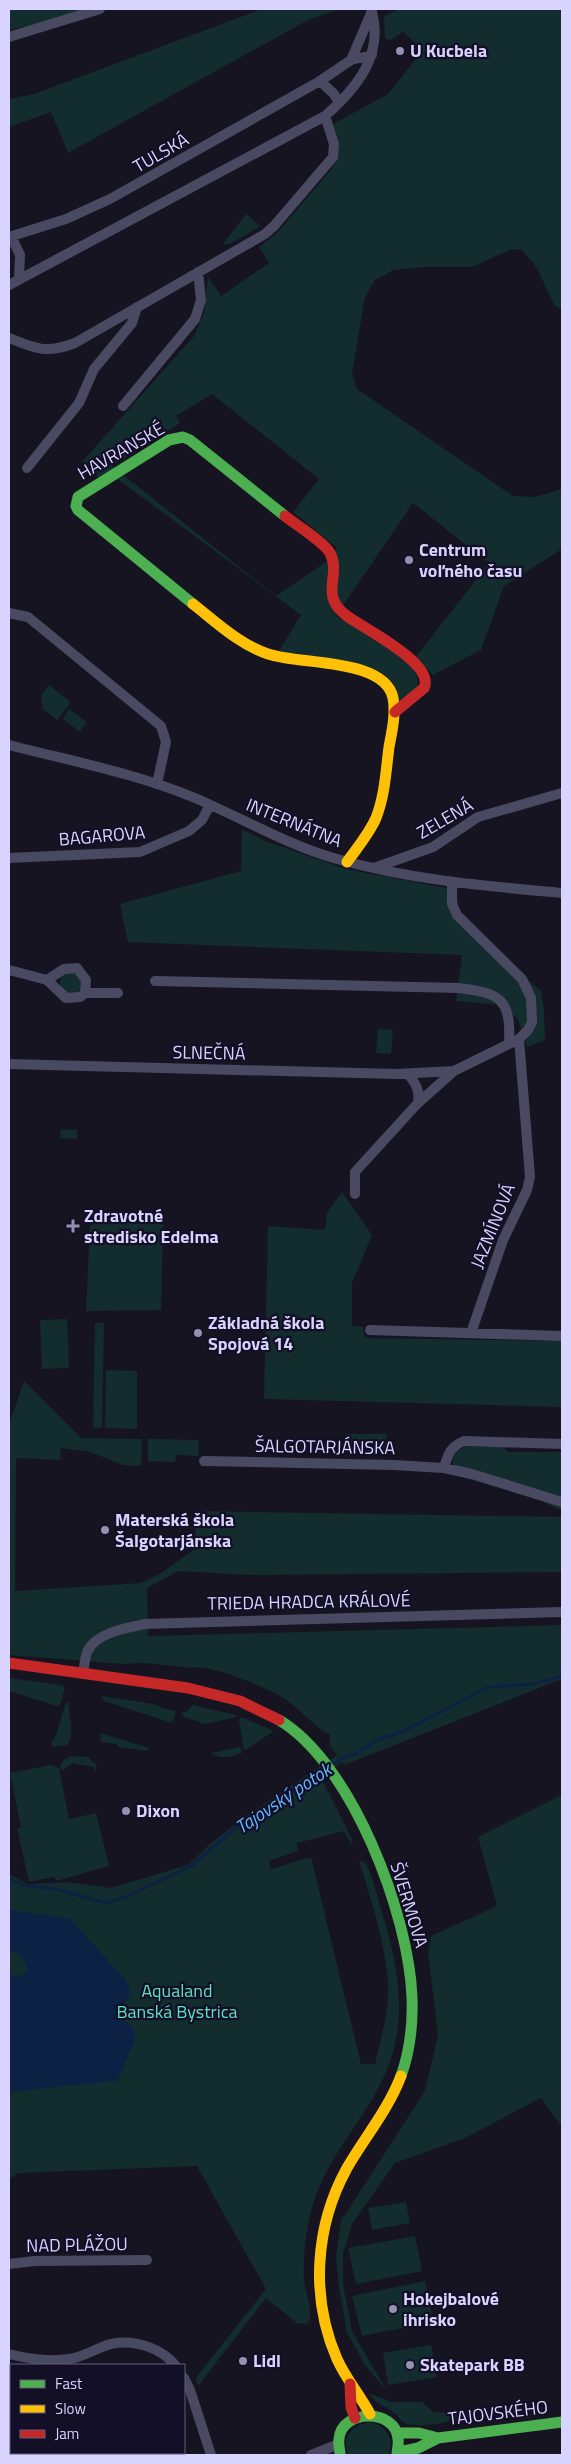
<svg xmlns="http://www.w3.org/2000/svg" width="571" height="2464" font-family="'Titillium Web',sans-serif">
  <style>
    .green { fill: #132c2d; fill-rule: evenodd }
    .water { fill: #0d2144 }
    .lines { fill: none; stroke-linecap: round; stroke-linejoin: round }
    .stream { stroke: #0d2144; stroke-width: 3 }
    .street { stroke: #4a4962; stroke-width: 10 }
    .fast { stroke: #4caf50; stroke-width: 11 }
    .slow { stroke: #ffc107; stroke-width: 11 }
    .jam { stroke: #c62828; stroke-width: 11 }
    .poi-dot { fill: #9591b1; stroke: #130f26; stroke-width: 2 }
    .labels { text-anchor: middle; stroke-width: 4.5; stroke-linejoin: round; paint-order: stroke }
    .poi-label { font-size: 18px; font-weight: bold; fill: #d9d4ff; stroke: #130f26; text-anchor: start }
    .street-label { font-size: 18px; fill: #d9d4ff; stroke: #130f26 }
    .park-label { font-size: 18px; fill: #5fe0c0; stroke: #130f26 }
    .water-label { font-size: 19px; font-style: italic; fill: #62b6ff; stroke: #130f26 }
  </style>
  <rect width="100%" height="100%" fill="#161421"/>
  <path class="green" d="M9,9H84L43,23L9,30Z
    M262,9H340L308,20L68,153L51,112L9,127V99L34,94Z
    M399,9H562V310L554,305L537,268L522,250L512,249L472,267H423L394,270L375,280L365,297L352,374L357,389L513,496L535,497L562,489V549L504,586L481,650L433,675L415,658L489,563L413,503L336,616C355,627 406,655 416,674C418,680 418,684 417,689L400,703L391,681L279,651L301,615L115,477L108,486L82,462L194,336L204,313L208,277L221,296L269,263L259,247L278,232L329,172L337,160L338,143L333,124L388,94L423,50L403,32L391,40L385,38L384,16ZM212,394L319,479L293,512L337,548L326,562L276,596L112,466L180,423L176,416Z
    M246,214L261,226L230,244H223Z
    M49,685L71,702L57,720L43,709L41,696Z
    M69,709L87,722L80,732L63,719Z
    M242,829L265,841L346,869L456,890L462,924L541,991L544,1010L545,1040L527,1047L518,1019L501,1005L456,1001L462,955L128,942L120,904L241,871Z
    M60 983a11 11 0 1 1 22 0a11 11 0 1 1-22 0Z
    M378,1029L393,1030L391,1054L376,1053Z
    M61,1129L77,1130V1139L60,1138Z
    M342,1192L372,1235L352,1283V1326L363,1327L365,1338L562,1341V1407L264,1399L268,1226L325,1230L327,1213Z
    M95,1222L163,1224L161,1310L86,1311L90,1226Z
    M67,1319L69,1368L42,1369L40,1320Z
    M95,1323H104L102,1428H93Z
    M106,1370L137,1371V1429L105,1428Z
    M24,1381L81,1438L142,1439L141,1466L123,1465L90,1452L61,1448L60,1460L16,1458L15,1591L141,1583L161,1573L195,1549L196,1511L562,1517V1572L249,1575L179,1571L147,1588L148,1636L562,1625V1679L344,1765L342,1762L321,1778L353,1841L351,1844L344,1831L297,1843L298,1851L269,1861L271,1869L311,1857L361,2064H375C381,2037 390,2008 388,1980C384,1939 371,1900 359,1861L365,1862C373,1876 376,1893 381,1909C400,1970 411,2029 378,2089C358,2126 327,2160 314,2201C306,2226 303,2254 304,2280C305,2292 313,2309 309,2321L307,2324L297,2323L266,2298L198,2386L196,2379L198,2375L266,2289L197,2166L18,2173L9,2179V1874L27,1884L67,1882L111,1888L188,1865L210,1844L243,1818L337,1755L330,1746V1735C313,1726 301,1710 285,1699C270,1689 208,1663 192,1668L144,1663L123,1664L9,1655V1424Z
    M346,1434H386V1448L346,1447Z
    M148,1439L199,1440L198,1456L176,1455L175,1462L148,1461Z
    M465,1447H503L508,1452H562V1511L540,1500L451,1474L454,1453Z
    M9,1678L62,1685L65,1688L60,1705L57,1706L9,1691Z
    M101,1696L154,1704L165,1709L176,1711L172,1723L104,1701Z
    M66,1702L69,1703C68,1716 76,1734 67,1745L53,1747L51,1742L55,1738Z
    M192,1705L236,1715L235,1717L205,1724L182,1716L183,1712L188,1711Z
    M241,1717L274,1731L244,1751L239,1721Z
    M100,1733L149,1748L148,1751L119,1747L116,1744L101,1742Z
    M240,1747L242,1753C232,1757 220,1760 211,1753Z
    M70,1756L88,1757L97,1766L94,1773V1767L72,1763L62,1771L60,1767L63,1761Z
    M51,1765L59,1768L69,1819L96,1813L109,1866L56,1881L54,1877L29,1882L17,1828L21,1827L10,1773Z
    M562,1795V2127L541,2098L465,2138L395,2163L352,2224L343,2254V2284L352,2331L387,2391L365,2365L347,2333L339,2287L336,2256L341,2221L425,2091L438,2035L428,1952L431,1936L497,1906L478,1837Z
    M406,2202L410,2223L372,2230L368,2208Z
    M415,2236L422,2271L356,2284L348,2248Z
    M425,2281L433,2322L362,2336L352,2296Z
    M431,2345L437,2377L388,2385L383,2353Z
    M369,2393L391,2402H422L433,2412L457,2413V2417C449,2424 414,2428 404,2423C400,2420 397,2415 393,2412C383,2405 375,2404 369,2393Z
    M11,2408V2453H51L52,2455H9V2410Z
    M370,2422C386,2426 395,2438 389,2455H348C341,2437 352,2425 370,2422Z"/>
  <path class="water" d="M9,1910L69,1918L125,1979C137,1999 121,1999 121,2017L135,2030V2040L117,2081L9,2092V1975L21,1976L28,1971L22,1956L9,1950Z"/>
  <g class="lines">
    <path class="stream" d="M332,1765L343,1758L358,1753L375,1741L406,1730L488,1687L533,1684L562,1676
      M9,1878L22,1885L55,1889L106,1903L126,1897L191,1866L238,1826L326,1769"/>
    <path class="street" d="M9,37L100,9
      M351,60L372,11
      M320,81L334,94L339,103
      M11,236L20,255L19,279
      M9,237L66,219L110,199L320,81L351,60L372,55
      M9,285L325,116C357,88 385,54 371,9
      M9,338C36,349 46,354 75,343L265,234L274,226L333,157L334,144L325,116
      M123,406L195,319L201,300L198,272
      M27,468L79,403L94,369L132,323L137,307
      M9,613L28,617L161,726L166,742L157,784
      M9,745C71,761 135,773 195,798C242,818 287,845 337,859C411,880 486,886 562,893
      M9,858L140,852L189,831L202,820L210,805
      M374,868L433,847L478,817L562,793
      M9,970L47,980L66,998L80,997L85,993L86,980L77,968L64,969L47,980
      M155,981L458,988C501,993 511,999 509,1043
      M85,993H118
      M9,1064L396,1074L454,1071
      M418,1103L454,1071L519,1039L528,1030L532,1022L531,998L522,979L457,915L452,904V882
      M355,1194V1172L418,1103C420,1090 416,1084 408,1074
      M370,1330L562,1336
      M471,1333L503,1240L527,1190L530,1177L519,1039
      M204,1461L394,1465L444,1468L472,1474L562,1502
      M444,1468C448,1454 450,1447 464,1441L562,1444
      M83,1674C84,1667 85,1656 88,1650C98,1632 127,1628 145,1624L562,1612
      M9,2264L35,2261L147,2260
      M9,2354C30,2359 48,2362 69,2359C86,2357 100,2345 116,2343C137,2340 162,2349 175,2365
      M184,2378L190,2390L211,2455
      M127,2453V2455
      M311,2455L339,2444"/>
    <path class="fast" d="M193,604L78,510L76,506L78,497L169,440L183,437L190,440L285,516
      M279,1720C352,1763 409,1915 412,1997C413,2025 410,2051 401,2076
      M397,2433H419L438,2438
      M399,2452L418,2448L438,2438L562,2422
      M340,2455C340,2450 338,2444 339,2439C341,2409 396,2408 398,2439C399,2444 397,2450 397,2455"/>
    <path class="slow" d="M193,604C216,622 240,645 268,654C300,665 385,658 393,698C396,714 392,731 389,747C386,770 385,795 376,818C369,834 357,848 347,862
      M370,2414C360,2395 346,2379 337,2359C310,2297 315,2226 347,2168C365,2137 388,2110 401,2076"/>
    <path class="jam" d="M285,516C296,525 324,542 330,553C342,576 318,595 347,616C363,628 436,664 424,688L395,712
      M9,1663L188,1688L240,1701L279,1720
      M350,2384L351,2407L355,2418"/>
  </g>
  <g class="poi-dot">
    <circle cx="400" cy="51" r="5"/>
    <circle cx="409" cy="560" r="5"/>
    <path d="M70.5 1218.5h5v5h5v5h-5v5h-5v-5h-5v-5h5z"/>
    <circle cx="198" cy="1333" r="5"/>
    <circle cx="105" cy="1530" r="5"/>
    <circle cx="126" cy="1811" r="5"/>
    <circle cx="393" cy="2309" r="5"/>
    <circle cx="243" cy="2361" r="5"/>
    <circle cx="410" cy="2365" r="5"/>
  </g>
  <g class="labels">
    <g class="poi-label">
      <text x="410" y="57">U Kucbela</text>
      <text x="419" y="556">Centrum<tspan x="419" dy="21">voľného času</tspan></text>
      <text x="84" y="1222">Zdravotné<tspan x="84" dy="21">stredisko Edelma</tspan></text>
      <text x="208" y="1329">Základná škola<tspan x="208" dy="21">Spojová 14</tspan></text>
      <text x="115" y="1526">Materská škola<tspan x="115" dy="21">Šalgotarjánska</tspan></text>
      <text x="136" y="1817">Dixon</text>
      <text x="403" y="2305">Hokejbalové<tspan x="403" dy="21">ihrisko</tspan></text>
      <text x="253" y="2367">Lidl</text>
      <text x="420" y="2371">Skatepark BB</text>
    </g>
    <g class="street-label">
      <text transform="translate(161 153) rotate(-30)" y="6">TULSKÁ</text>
      <text transform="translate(121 451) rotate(-30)" y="6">HAVRANSKÉ</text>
      <text transform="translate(445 819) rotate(-30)" y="6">ZELENÁ</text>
      <text transform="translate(294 823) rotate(22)" y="6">INTERNÁTNA</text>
      <text transform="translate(102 836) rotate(-5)" y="6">BAGAROVA</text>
      <text transform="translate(209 1053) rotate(1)" y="6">SLNEČNÁ</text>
      <text transform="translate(493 1226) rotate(-68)" y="6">JAZMÍNOVÁ</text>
      <text transform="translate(325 1447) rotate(1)" y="6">ŠALGOTARJÁNSKA</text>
      <text transform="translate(309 1602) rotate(-1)" y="6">TRIEDA HRADCA KRÁLOVÉ</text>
      <text transform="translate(409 1905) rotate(73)" y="6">ŠVERMOVA</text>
      <text transform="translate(77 2245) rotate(-1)" y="6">NAD PLÁŽOU</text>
      <text transform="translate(498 2413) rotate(-7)" y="6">TAJOVSKÉHO</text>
    </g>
    <g class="park-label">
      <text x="177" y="1997">Aqualand<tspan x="177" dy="21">Banská Bystrica</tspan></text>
    </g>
    <g class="water-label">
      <text transform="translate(283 1798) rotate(-34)" y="7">Tajovský potok</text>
    </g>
  </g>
  <rect width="571" height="2464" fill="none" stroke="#d9d4ff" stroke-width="20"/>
  <rect x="10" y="2364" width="175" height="90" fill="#130f26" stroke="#625e7d"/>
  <rect x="20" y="2380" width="25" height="8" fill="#4caf50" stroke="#625e7d"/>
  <text x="55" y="2389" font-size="15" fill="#d9d4ff">Fast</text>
  <rect x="20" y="2405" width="25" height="8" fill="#ffc107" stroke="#625e7d"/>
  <text x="55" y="2414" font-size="15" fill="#d9d4ff">Slow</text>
  <rect x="20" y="2430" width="25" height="8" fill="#c62828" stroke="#625e7d"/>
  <text x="55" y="2439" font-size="15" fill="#d9d4ff">Jam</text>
</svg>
